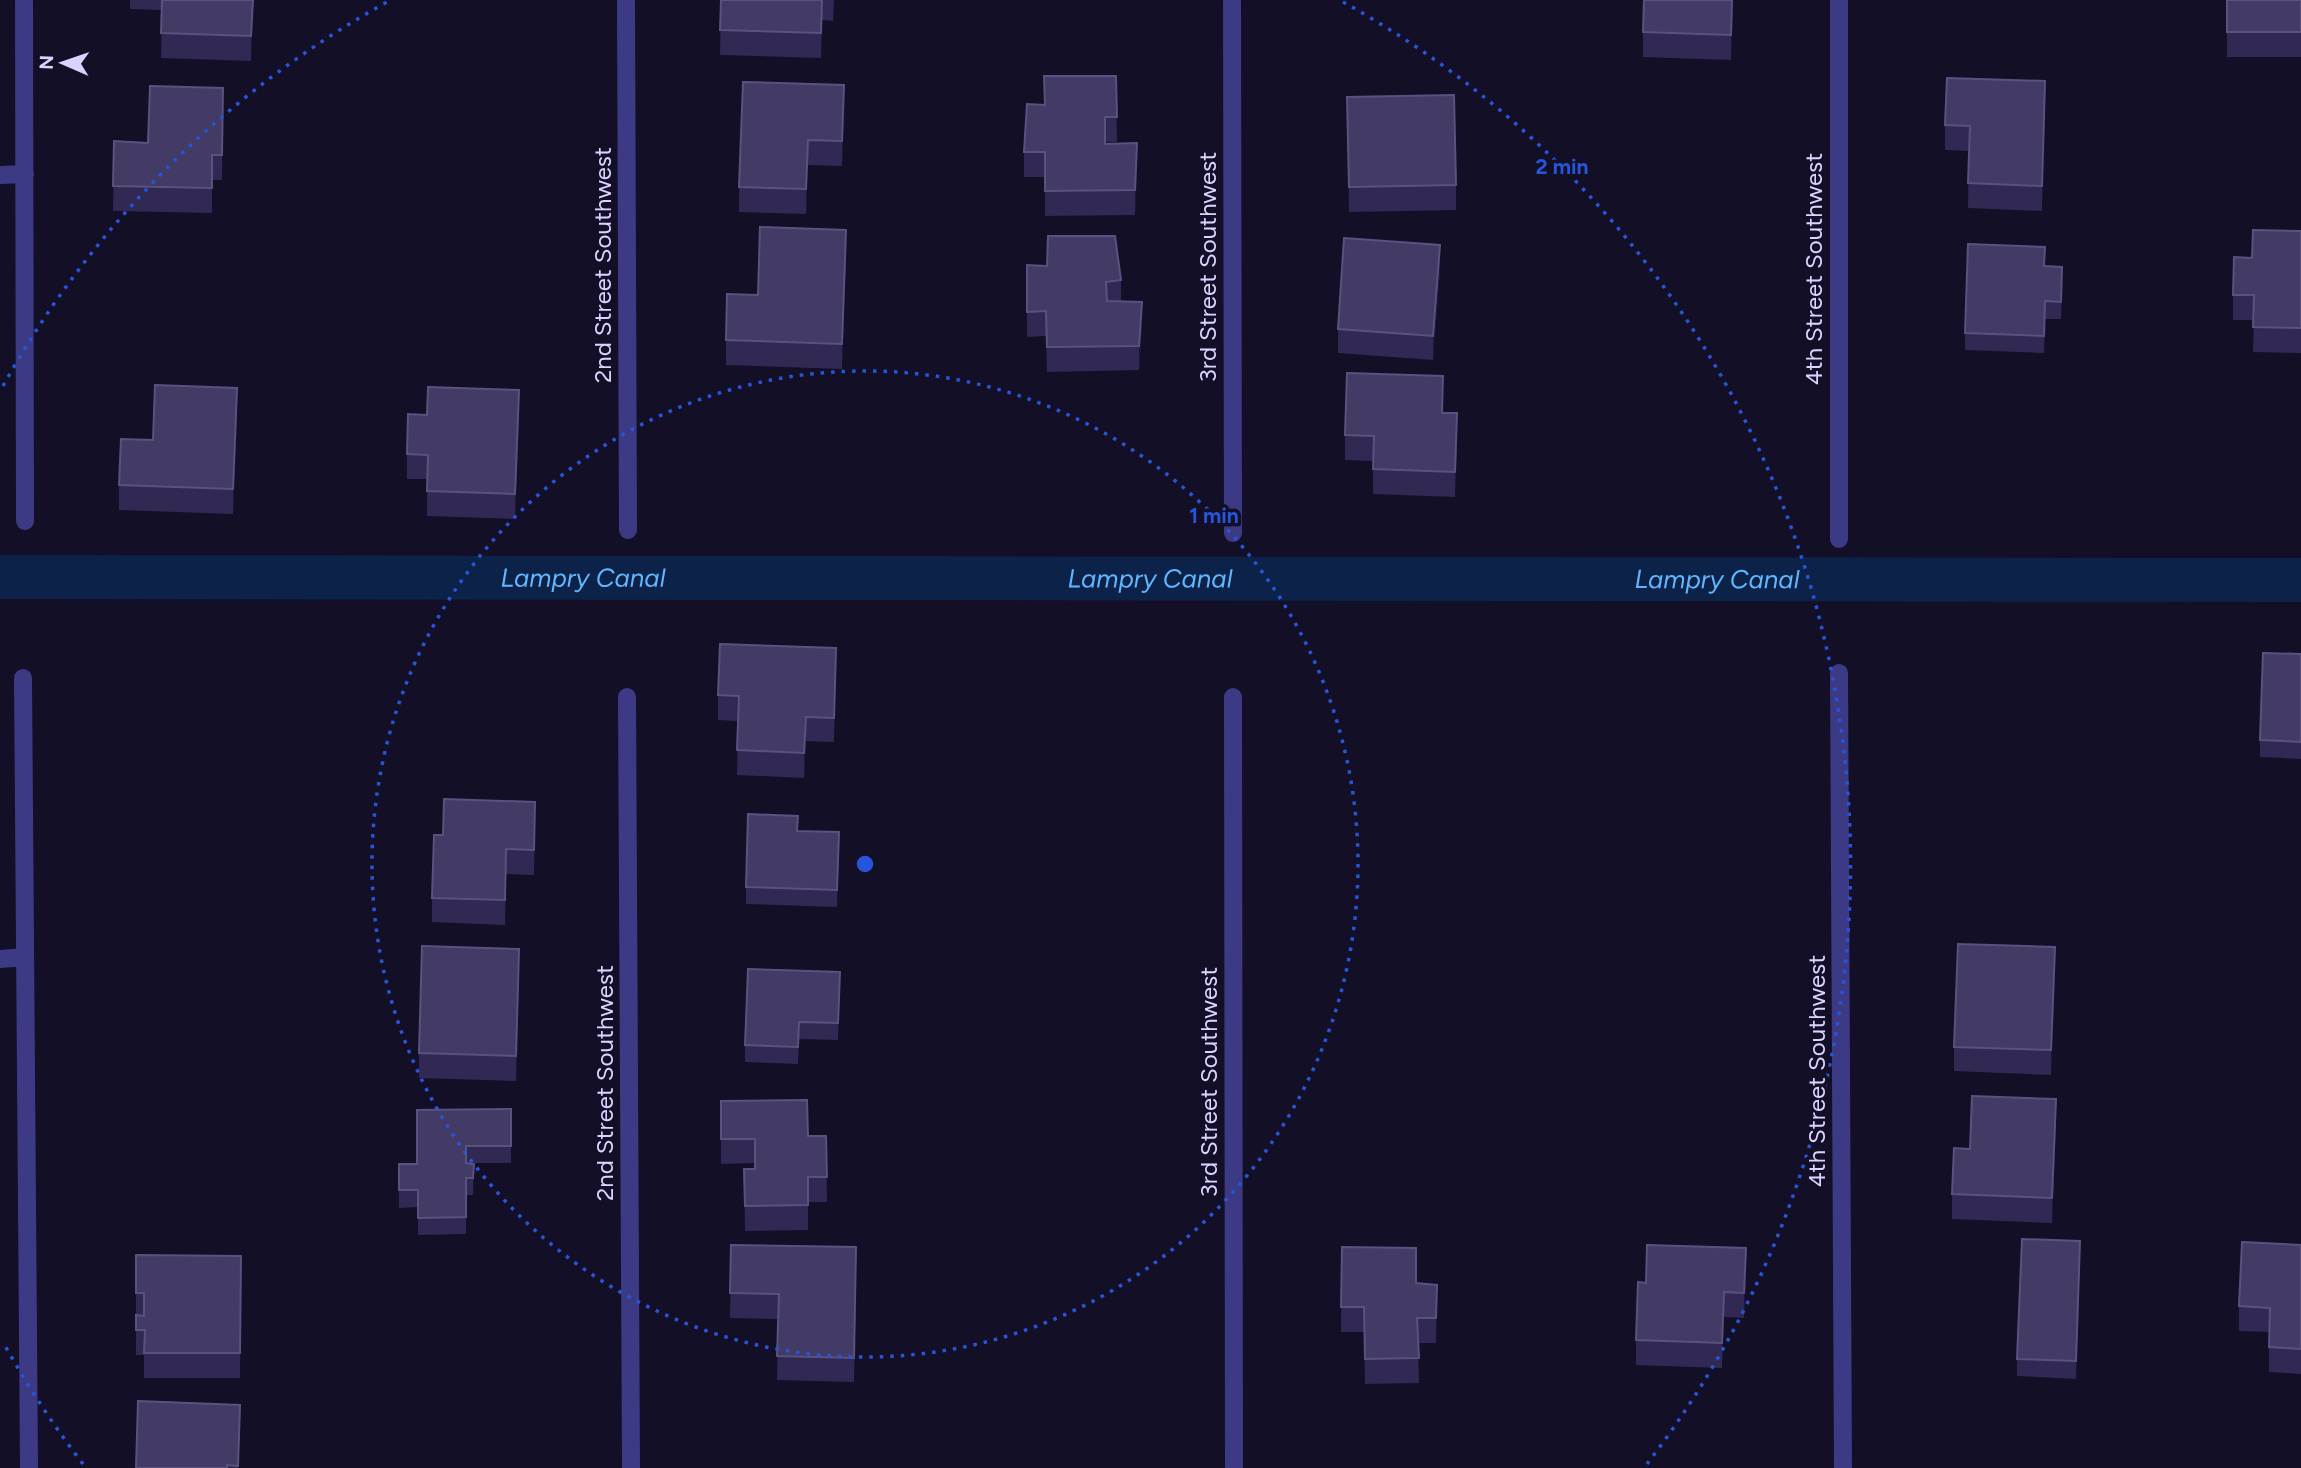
<svg xmlns="http://www.w3.org/2000/svg" width="2301" height="1468" font-family="Figtree,sans-serif">
  <style>
    .lines { fill: none; stroke-linecap: round; stroke-linejoin: round }
    .canal { stroke: #0c2248; stroke-width: 44 }
    .minor { stroke: #3d3a85; stroke-width: 18 }
    .wall { fill: #312854 }
    .shaded-wall { fill: #1d163a }
    .building { fill: #433a66; stroke: #5a527e; stroke-width: 2 }
    .ring { fill: none; stroke: #2655da; stroke-width: 3.5; stroke-dasharray: 3.5 7 }
    .labels { text-anchor: middle; stroke-width: 7; stroke-linejoin: round; paint-order: stroke }
    .street-label { font-size: 24px; fill: #d9d4ff; stroke: #130f26 }
    .water-label { font-size: 26px; font-style: italic; fill: #62b6ff; stroke: #130f26 }
    .centre { fill: #2655da; stroke: #130f26; stroke-width: 3.5 }
    .ring-label { font-size: 21px; text-anchor: middle; font-weight: bold; fill: #2655da; stroke: #130f26; stroke-width: 7; stroke-linejoin: round; paint-order: stroke }
  </style>
  <rect width="100%" height="100%" fill="#130f26"/>
  <g class="lines">
    <path class="canal" id="s1" d="M0,577L2301,580"/>
    <path class="minor" d="M24,0L25,521
      M626,0L628,530
      M1232,0L1233,533
      M1839,0V539
      M0,175L25,174
      M1839,673L1843,1468
      M23,678L29,1468
      M627,697L631,1468
      M1233,697L1234,1468
      M0,959L25,957"/>
  </g>
  <path class="wall" d="M130,0H253L251,61L161,58L162,10L130,9Z
    M721,0H834L833,21L822,20L821,58L720,55Z
    M1733,0L1731,60L1643,57V32Z
    M2227,0H2301V57H2227Z
    M1044,76H1116L1117,142H1105V144L1137,168L1135,215L1045,216V177H1024V152L1044,105Z
    M223,88L222,180H212V213L113,211L114,141L148,143Z
    M1347,97L1456,185V210L1349,212Z
    M2045,106L2042,211L1968,208L1969,151L1945,150V125Z
    M844,110L842,166L808,165L806,214L739,212V187Z
    M2301,231V353L2253,352L2254,320H2233V295L2252,258Z
    M846,255L842,369L726,365V340L758,295Z
    M1027,265L1121,280V301L1142,327L1139,370L1047,372L1046,336L1027,337Z
    M2045,266L2062,284L2061,319H2045L2044,353L1965,350V333Z
    M1440,270L1433,360L1338,353V329Z
    M237,413L233,514L119,510V485L153,440Z
    M1443,413L1457,438L1455,497L1373,494V461L1345,460V435Z
    M519,415L515,519L427,516V479H407V454Z
    M2301,654V759L2260,757V740Z
    M836,673L834,742L806,741L804,778L737,775L738,721L718,720V695Z
    M535,827L534,875L506,874L505,925L432,922V898L443,835Z
    M798,831L839,850L837,907L746,904V887Z
    M2055,972L2051,1075L1954,1071V1047Z
    M519,974L516,1081L419,1078V1053Z
    M840,990L838,1040L799,1039L798,1064L745,1062V1045Z
    M721,1101L808,1136H826L827,1202H808V1230L745,1231L744,1169H755V1163L721,1164Z
    M511,1109V1163H466L474,1164L473,1195H466V1234L418,1235V1207L399,1208V1164H417Z
    M2056,1124L2052,1223L1952,1219V1194Z
    M731,1245L856,1272L854,1382L777,1380L778,1319L730,1318Z
    M2301,1245V1374L2269,1372V1332L2239,1331V1306Z
    M1342,1247L1416,1283L1437,1285L1436,1343H1418L1419,1383L1365,1384L1364,1332H1341Z
    M136,1255L241,1256L240,1378H144V1355H136Z
    M2080,1258L2076,1379L2017,1376V1359Z
    M1746,1273L1744,1318L1724,1317L1722,1368L1636,1365V1340L1646,1283Z
    M240,1430L238,1468H136Z"/>
  <path class="shaded-wall" d="M253,0L251,61V36Z
    M1732,0H1733L1731,60V35Z
    M2045,81V106L2042,211V186Z
    M844,85V110L842,166V141Z
    M808,140V165L806,214V189Z
    M1137,143V168L1135,215V190Z
    M846,230V255L842,369V344Z
    M1440,245V270L1433,360V336Z
    M1142,302V327L1139,370V346Z
    M237,388V413L233,514V489Z
    M519,390V415L515,519V494Z
    M1457,413V438L1455,497V472Z
    M836,648V673L834,742V718Z
    M806,717V741L804,778V753Z
    M535,802V827L534,875V850Z
    M506,849V874L505,925V900Z
    M2055,947V972L2051,1075V1050Z
    M519,949V974L516,1081V1056Z
    M2056,1099V1124L2052,1223V1198Z
    M1746,1248V1273L1744,1318V1293Z
    M1724,1292V1317L1722,1368V1343Z
    M240,1405V1430L238,1468Z"/>
  <path class="building" d="M162,0H253L251,36L161,33Z
    M721,0H822L821,33L720,30Z
    M1644,0H1732L1731,35L1643,32Z
    M2227,0H2301V32H2227Z
    M1044,76H1116L1117,117H1105V144L1137,143L1135,190L1045,191V152H1024L1027,104L1045,105Z
    M1947,78L2045,81L2042,186L1968,183L1970,126L1945,125Z
    M743,82L844,85L842,141L808,140L806,189L739,187Z
    M150,86L223,88L222,155H212V188L113,186L114,141L148,143Z
    M1454,95L1456,185L1349,187L1347,97Z
    M760,227L846,230L842,344L726,340L727,294L758,295Z
    M2253,230L2301,231V328L2253,327L2254,295H2233L2234,257L2252,258Z
    M1048,236H1115L1121,280L1106,282L1107,301L1142,302L1139,346L1047,347L1046,311L1027,312V265L1047,266Z
    M1344,238L1440,245L1433,336L1338,329Z
    M1968,244L2045,247L2044,266L2062,267L2061,302L2045,301L2044,336L1965,333Z
    M1347,373L1443,376L1442,413H1457L1455,472L1373,469L1374,436L1345,435Z
    M155,385L237,388L233,489L119,485L121,439L153,440Z
    M428,387L519,390L515,494L427,491L428,455L407,454L408,414L427,415Z
    M720,644L836,648L834,718L806,717L804,753L737,750L739,696L718,695Z
    M2263,653L2301,654V742L2260,740Z
    M444,799L535,802L534,850L506,849L505,900L432,898L434,835H443Z
    M748,814L798,816L797,831L839,832L837,890L746,887Z
    M1958,944L2055,947L2051,1050L1954,1047Z
    M422,946L519,949L516,1056L419,1053Z
    M748,969L840,972L838,1023L799,1022L798,1047L745,1045Z
    M1972,1096L2056,1099L2052,1198L1952,1194L1954,1148L1970,1149Z
    M807,1100L808,1136H826L827,1177H808V1205L745,1206L744,1169H755V1139H721V1101Z
    M511,1109V1146H466V1163L474,1164L473,1178H466V1217L418,1218V1190H399V1164H417V1110Z
    M2022,1239L2080,1241L2076,1361L2017,1359Z
    M2242,1242L2301,1245V1349L2269,1347L2270,1308L2239,1306Z
    M731,1245L856,1247L854,1358L777,1356L779,1294L730,1293Z
    M1647,1245L1746,1248L1744,1293L1724,1292L1722,1343L1636,1340L1638,1282L1646,1283Z
    M1342,1247L1416,1248V1283L1437,1285L1436,1318H1417L1419,1358L1365,1359L1364,1307H1341Z
    M136,1255L241,1256L240,1353H144L145,1330H136V1315L144,1316V1293H136Z
    M138,1401L240,1405L238,1466L227,1465V1468H136Z"/>
  <g class="ring">
    <circle cx="865" cy="864" r="493"/>
    <path d="M83 1464A986 986 0 0 1 3 1342M3 386A986 986 0 0 1 387 2M1343 2A986 986 0 0 1 1647 1464"/>
  </g>
  <g class="labels">
    <g class="street-label">
      <text transform="translate(603 265) rotate(-90)" y="8">2nd Street Southwest</text>
      <text transform="translate(1208 267) rotate(-90)" y="8">3rd Street Southwest</text>
      <text transform="translate(1814 269) rotate(-90)" y="8">4th Street Southwest</text>
      <text transform="translate(1817 1071) rotate(-90)" y="8">4th Street Southwest</text>
      <text transform="translate(1209 1082) rotate(-90)" y="8">3rd Street Southwest</text>
      <text transform="translate(605 1083) rotate(-90)" y="8">2nd Street Southwest</text>
    </g>
    <g class="water-label">
      <text dy="9" stroke="none"><textPath href="#s1" startOffset="583">Lampry Canal</textPath></text>
      <text dy="9" stroke="none"><textPath href="#s1" startOffset="1150">Lampry Canal</textPath></text>
      <text dy="9" stroke="none"><textPath href="#s1" startOffset="1717">Lampry Canal</textPath></text>
    </g>
  </g>
  <circle cx="865" cy="864" r="10" class="centre"/>
  <g class="ring-label">
    <text x="1562" y="174">2 min</text>
    <text x="1214" y="523">1 min</text>
  </g>
  <g transform="translate(63 63) rotate(272)" stroke="#130f26" stroke-width="5" paint-order="stroke">
  <path d="M0-5L12 26L0 18L-12 26Z" fill="#d9d4ff"/>
  <text y="-10" font-size="19" font-weight="bold" text-anchor="middle" fill="#d9d4ff">N</text>
  </g>
</svg>
